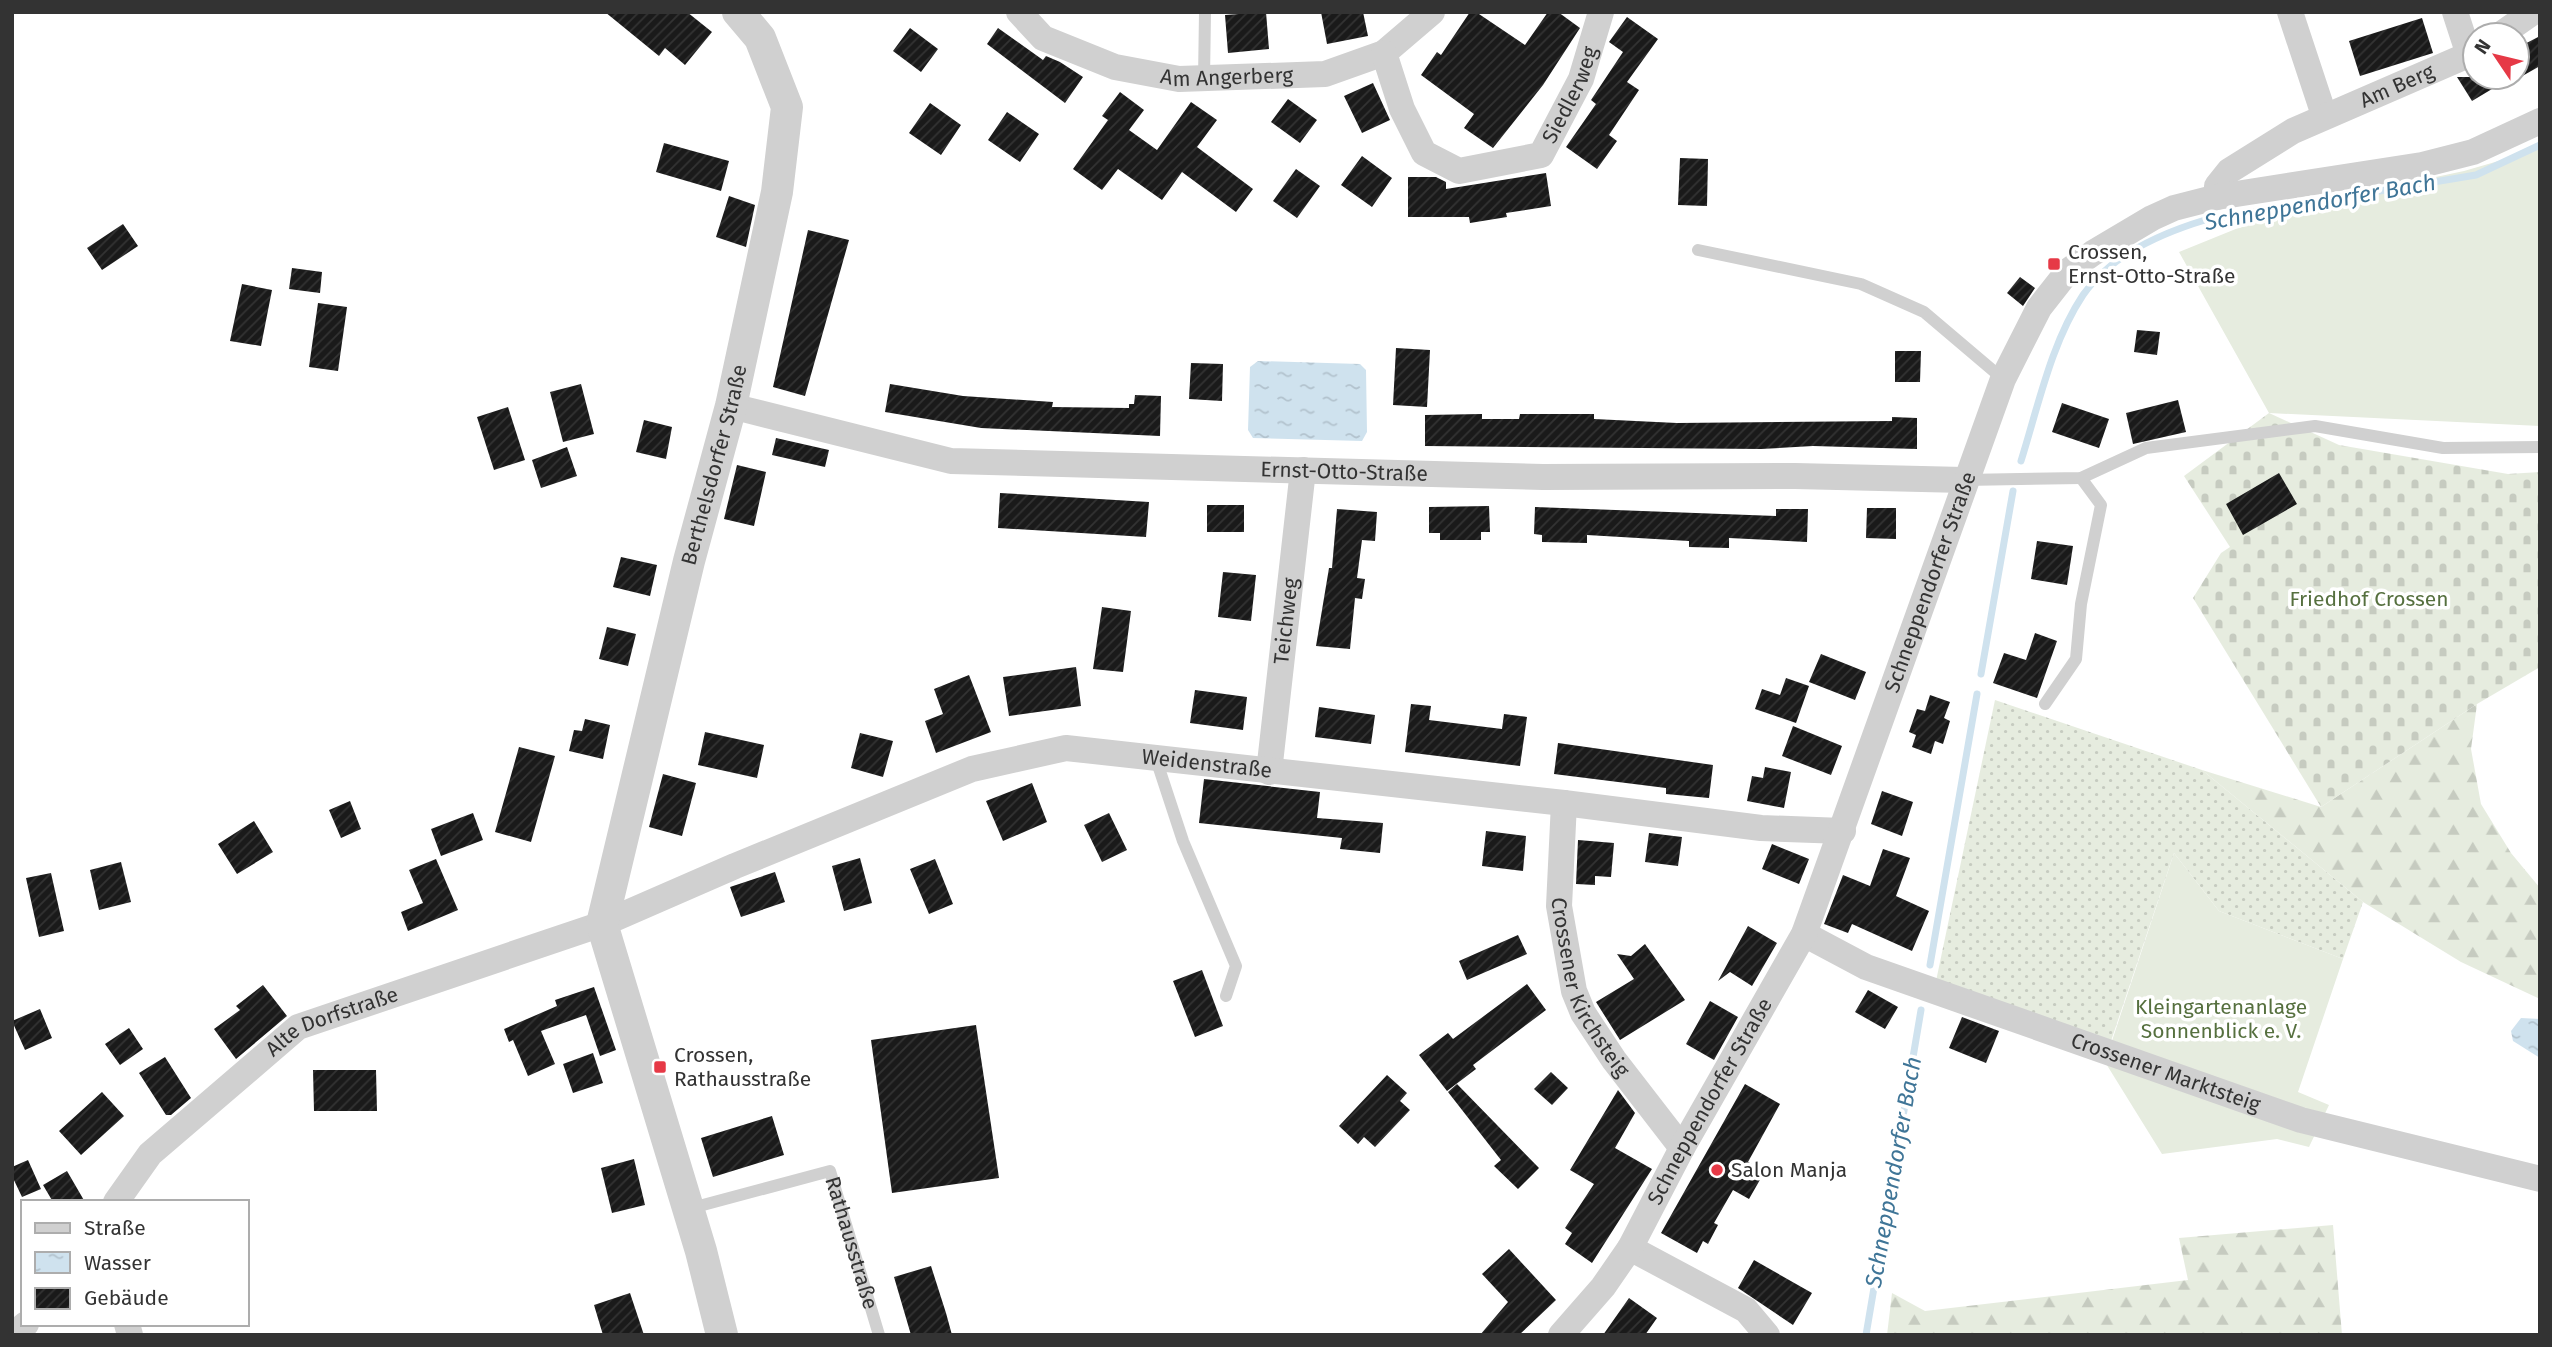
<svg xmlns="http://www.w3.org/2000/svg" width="2552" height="1347" font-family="'Fira Sans',sans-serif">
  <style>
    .grass { fill: url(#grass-dots) }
    .forest { fill: url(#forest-firs) }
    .cemetery { fill: url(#cemetery-stones) }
    .garden { fill: #e6ecdf }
    .water { fill: url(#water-ripples) }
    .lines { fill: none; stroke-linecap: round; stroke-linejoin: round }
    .stream { stroke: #cfe2ee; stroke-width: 7 }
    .building { fill: url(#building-hatch) }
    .service { stroke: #d0d0d0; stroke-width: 12 }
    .minor { stroke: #d0d0d0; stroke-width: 26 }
    .tertiary { stroke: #d0d0d0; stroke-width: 32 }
    .poi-dot { fill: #e63946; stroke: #fff; stroke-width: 2.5 }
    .labels { text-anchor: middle; stroke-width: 7; stroke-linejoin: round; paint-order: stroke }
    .street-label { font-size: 21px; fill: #333; stroke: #fff }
    .poi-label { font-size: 21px; fill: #333; stroke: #fff; text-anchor: start }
    .park-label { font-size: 21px; fill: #56703f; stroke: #fff }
    .water-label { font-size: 23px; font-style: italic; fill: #3f7597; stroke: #fff }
  </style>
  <defs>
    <pattern id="grass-dots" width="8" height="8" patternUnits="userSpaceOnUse" patternTransform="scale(1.75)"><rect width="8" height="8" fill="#e6ecdf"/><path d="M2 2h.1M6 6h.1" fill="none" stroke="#c6cbc0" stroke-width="1.8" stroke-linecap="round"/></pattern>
    <pattern id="forest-firs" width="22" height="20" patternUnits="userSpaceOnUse" patternTransform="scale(1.75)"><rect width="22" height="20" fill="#e6ecdf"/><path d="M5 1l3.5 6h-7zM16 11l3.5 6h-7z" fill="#c6cbc0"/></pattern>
    <pattern id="cemetery-stones" width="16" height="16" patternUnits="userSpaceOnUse" patternTransform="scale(1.75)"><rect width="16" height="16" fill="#e6ecdf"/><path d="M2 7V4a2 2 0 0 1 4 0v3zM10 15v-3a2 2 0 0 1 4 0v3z" fill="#c6cbc0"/></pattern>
    <pattern id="water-ripples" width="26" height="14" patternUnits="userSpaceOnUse" patternTransform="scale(1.75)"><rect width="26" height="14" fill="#cfe2ee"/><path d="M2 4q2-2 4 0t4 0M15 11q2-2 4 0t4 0" fill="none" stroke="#b2c2cd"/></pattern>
    <pattern id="building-hatch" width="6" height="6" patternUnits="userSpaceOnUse" patternTransform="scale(1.75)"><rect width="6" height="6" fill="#1a1a1a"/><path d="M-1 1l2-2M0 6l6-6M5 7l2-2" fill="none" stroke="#333"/></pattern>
  </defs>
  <rect width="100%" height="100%" fill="#fff"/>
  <path class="grass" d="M1995,700L2202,770L2363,902L2343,959L2219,911L2174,853L2111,1041L1936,981Z"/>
  <path class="forest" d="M2477,704L2471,749L2481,804L2511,853L2540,888V999L2461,962L2363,902L2202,770L2321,807Z
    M2333,1225L2342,1335H1887L1892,1293L1925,1311L2188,1280L2179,1238Z"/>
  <path class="cemetery" d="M2269,413L2339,445L2508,474L2540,472V667L2477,704L2321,807L2193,598L2221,553L2230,547L2184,476Z"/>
  <path class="garden" d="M2540,149V426L2269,413L2179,252L2285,209L2464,171Z
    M2174,853L2219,911L2343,959L2298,1092L2329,1105L2309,1147L2277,1139L2162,1154L2105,1062Z"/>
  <path class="water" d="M1258,361L1360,364L1366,370L1367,432L1362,441L1253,438L1248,430L1250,367Z
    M2521,1018L2540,1019V1058L2513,1041L2511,1031Z"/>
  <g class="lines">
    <path class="stream" d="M2021,461C2038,407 2051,343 2083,295C2110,256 2162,233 2205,220L2476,175L2540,145
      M1981,674L2013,491
      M1930,965L1977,694
      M1866,1335L1921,1010"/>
  </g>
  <path class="building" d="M605,12H687L712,32L685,65L665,48L659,56Z
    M1266,12L1269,49L1228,53L1225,15Z
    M1321,12H1363L1368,36L1327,44Z
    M1470,12H1476L1525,45L1548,12H1558L1580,28L1543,85L1493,148L1464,128L1474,114L1421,75L1437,52L1441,55Z
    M1627,17L1658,39L1627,82L1639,90L1609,135L1617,141L1597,169L1566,147L1596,104L1591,100L1623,52L1609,42Z
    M2422,18L2433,53L2360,76L2349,41Z
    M910,28L938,49L921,72L893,51Z
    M998,28L1043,60L1046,56L1060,62L1083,77L1065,103L987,44Z
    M2540,36V66L2517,79V48Z
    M2457,77H2512L2472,101Z
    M1373,83L1390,120L1362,133L1344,96Z
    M1120,92L1144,110L1129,130L1157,150L1191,102L1217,120L1197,147L1253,189L1236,212L1182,172L1162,200L1118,169L1102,190L1073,169L1108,120L1102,116Z
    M1288,99L1317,120L1300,143L1271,122Z
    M930,103L961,125L941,155L909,133Z
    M1007,112L1039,134L1020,162L988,140Z
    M664,143L729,161L721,191L656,172Z
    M1362,156L1392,178L1372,207L1341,185Z
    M1680,158L1708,159L1707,206L1678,205Z
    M1296,169L1320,186L1297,218L1273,201Z
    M1546,173L1551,206L1506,213L1507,217L1470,223L1469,217H1408V177H1436L1446,182V189Z
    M729,196L755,205L746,247L716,237Z
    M123,224L138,246L102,270L87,248Z
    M808,230L849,240L805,396L773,387Z
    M292,268L322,272L320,293L289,289Z
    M2020,277L2035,288L2023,306L2007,293Z
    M242,284L272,290L261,346L230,341Z
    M318,303L347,307L338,371L309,367Z
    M2137,330L2160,332L2157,355L2134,352Z
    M1396,348L1430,350L1427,407L1393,405Z
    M1895,351H1921L1920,382H1895Z
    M1191,363L1223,364L1222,401L1189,399Z
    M581,384L594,434L563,442L550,392Z
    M890,384L963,396L1053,402L1052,407L1129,408V404H1134L1135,395L1161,396L1160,436L981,428L885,412Z
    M2178,400L2186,432L2133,444L2126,413Z
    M2062,403L2109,419L2099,448L2052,432Z
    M508,407L525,460L494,470L477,417Z
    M1482,414V419H1519L1520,414H1594V419L1677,423L1892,421V417L1917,418V449L1813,446L1761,449L1425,446V415Z
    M644,420L672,427L666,459L636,452Z
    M776,438L829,450L825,467L772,455Z
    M567,447L577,476L541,488L532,460Z
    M737,465L766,472L754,526L724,519Z
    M2279,473L2297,504L2243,535L2226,504Z
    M1000,493L1149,502L1146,537L998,528Z
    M1207,505H1244V532H1207Z
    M1489,506L1490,532H1481V540H1440V533H1429V507Z
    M1535,507L1776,516V509H1808L1807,542L1729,538V548L1689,547V541L1587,535V543L1542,542V535L1534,534Z
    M1867,508H1896V539L1866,538Z
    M1337,509L1377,512L1375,541L1362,540L1357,578L1365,579L1362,599L1355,598L1350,649L1316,646L1329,568H1332Z
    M2037,541L2073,546L2067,585L2031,579Z
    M621,557L657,565L650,596L613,587Z
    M1223,572L1256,575L1251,621L1218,617Z
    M1102,607L1131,611L1123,672L1093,669Z
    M607,627L636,634L628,666L599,659Z
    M2035,633L2057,641L2037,698L1993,683L2004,653L2026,660Z
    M1821,654L1866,672L1855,700L1809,682Z
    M1076,667L1081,706L1009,716L1003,677Z
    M969,675L991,732L936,753L925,721L943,714L934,689Z
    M1786,678L1809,686L1796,723L1755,709L1762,689L1780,695Z
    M1195,690L1247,697L1243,730L1190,723Z
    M1930,695L1950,702L1944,718L1950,721L1943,744L1935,741L1931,754L1912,747L1916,735L1909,732L1917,709L1925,711Z
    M1411,704L1431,706L1429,720L1502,729L1504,714L1527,717L1520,766L1405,752Z
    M1319,707L1375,715L1371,744L1315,737Z
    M585,719L610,725L603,759L569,751L574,730L582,731Z
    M1793,726L1842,746L1831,775L1782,756Z
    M705,732L764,745L757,778L698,765Z
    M860,733L893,741L883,777L851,768Z
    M1558,743L1713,765L1709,798L1666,794V788L1554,774Z
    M519,747L555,756L531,842L495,832Z
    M1765,767L1791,772L1784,808L1747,801L1752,776L1763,778Z
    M663,774L696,783L682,836L649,827Z
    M1204,779L1320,792L1317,818L1383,823L1380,853L1340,849L1342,838L1199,823Z
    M1032,783L1047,822L1003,841L986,801Z
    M1882,791L1913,802L1902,836L1871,824Z
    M350,801L361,829L341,838L329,810Z
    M473,813L483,840L441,856L431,829Z
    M1109,813L1127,850L1102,862L1084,825Z
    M254,821L273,852L237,874L218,844Z
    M1486,831L1526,836L1523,871L1482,866Z
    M1649,833L1682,837L1678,866L1645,862Z
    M1578,840L1614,843L1611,877L1595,876V885L1576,884Z
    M1772,844L1809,859L1799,884L1762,869Z
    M1883,849L1910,858L1896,896L1929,911L1912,951L1852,924L1848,933L1824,924L1843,875L1870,886Z
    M860,858L872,903L844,911L832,866Z
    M436,859L458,910L408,931L401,912L423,903L409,870Z
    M935,859L953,904L929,914L910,869Z
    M121,862L131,902L99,910L90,870Z
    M775,872L785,902L741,917L730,887Z
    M51,873L64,931L39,937L26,878Z
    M1748,926L1777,943L1752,986L1730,972L1718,981Z
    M1518,935L1527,954L1467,980L1459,961Z
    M1645,944L1685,1000L1620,1040L1596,1002L1634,979L1617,954L1631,956Z
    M1202,970L1223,1026L1195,1037L1173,981Z
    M1527,984L1546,1010L1473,1065L1476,1069L1447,1091L1419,1055L1448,1033L1453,1039Z
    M263,985L287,1016L236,1059L214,1029L240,1010L236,1006Z
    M594,987L616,1050L600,1056L586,1015L541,1031L555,1064L528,1076L513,1040L509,1042L504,1029L557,1006L555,1000Z
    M1868,990L1898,1007L1885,1029L1855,1012Z
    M1710,1001L1738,1017L1714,1060L1686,1044Z
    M40,1009L52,1038L25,1050L12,1021Z
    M1962,1017L1999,1031L1986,1063L1949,1048Z
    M976,1025L999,1178L892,1193L871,1040Z
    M129,1028L143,1049L120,1065L105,1044Z
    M593,1053L603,1083L573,1093L563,1064Z
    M165,1057L191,1098L171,1115H166L139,1073Z
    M313,1070H376L377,1111H314Z
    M1551,1072L1568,1088L1552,1105L1534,1089Z
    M1387,1075L1407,1093L1400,1101L1410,1110L1375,1147L1364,1137L1358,1144L1339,1126Z
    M1457,1084L1539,1168L1518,1189L1494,1166L1501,1160L1448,1092Z
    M1745,1084L1780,1104L1748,1162L1765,1171L1749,1199L1733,1190L1714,1223L1718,1225L1708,1244L1703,1241L1697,1253L1661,1233Z
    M1618,1090L1635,1113L1615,1148L1652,1169L1592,1263L1565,1244L1572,1233L1565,1228L1594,1184L1570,1170Z
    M102,1092L124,1116L81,1155L59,1131Z
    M772,1116L784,1155L713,1177L701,1138Z
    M634,1159L645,1205L612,1213L601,1168Z
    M28,1160L41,1189L22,1197L12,1176V1167Z
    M67,1171L85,1202H53L43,1185Z
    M1509,1249L1556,1300L1519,1335H1480L1508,1302L1482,1274Z
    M1754,1260L1812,1293L1793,1325L1738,1288Z
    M931,1266L946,1313L952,1335H911L894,1277Z
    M630,1293L644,1335H603L594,1305Z
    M1629,1298L1657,1318L1645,1335H1603Z"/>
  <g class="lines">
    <g class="service">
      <path d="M1204,79L1205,12"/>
      <path d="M1698,250L1861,284L1924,312L2003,379"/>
      <path d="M1964,480L2081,478L2146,448L2315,426L2443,448L2540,447"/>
      <path d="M2045,704L2076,659L2081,604L2101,505L2081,478"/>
      <path d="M1156,759L1183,841L1236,966L1226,996"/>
      <path id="s1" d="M688,1209L830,1171L879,1335"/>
    </g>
    <g class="minor">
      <path id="s2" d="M1019,12L1043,38L1115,67L1179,79L1325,74L1384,53L1432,12"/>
      <path d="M2290,12L2324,115"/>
      <path d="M2455,12L2469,55"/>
      <path d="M2500,35L2533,12"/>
      <path id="s3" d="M1384,53L1402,109L1424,153L1459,171L1541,155L1581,79L1601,12"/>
      <path id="s4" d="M2217,197V186L2229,171L2293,131L2475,52"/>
      <path id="s5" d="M731,406L951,461L1543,477L1795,476L1964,480"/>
      <path id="s6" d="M1269,772L1303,470"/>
      <path id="s7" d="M1564,803L1559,906L1574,991L1583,1013L1614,1060L1682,1148"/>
      <path id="s8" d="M1804,934L1866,967L2301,1120L2540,1179"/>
      <path id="s9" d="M116,1202L150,1154L298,1027L602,924L735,866L972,769L1066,748L1564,803L1761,828L1843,831"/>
      <path d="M1630,1248L1746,1310L1767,1335"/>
      <path d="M127,1324L130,1335"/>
      <path d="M13,1335L26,1324"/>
      <path id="s10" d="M1561,1335L1603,1287L1630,1248L1682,1148L1804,934L2003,379L2039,308L2068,271L2093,253L2152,218L2174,208L2217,197L2422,165L2473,152L2540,121"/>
    </g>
    <path class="tertiary" id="s11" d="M722,1335L701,1251L602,924L689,561L731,406L777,192L787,107L760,38L738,12"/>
  </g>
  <g class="poi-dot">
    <rect x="2047" y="257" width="14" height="14" rx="3.5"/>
    <rect x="653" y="1060" width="14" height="14" rx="3.5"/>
    <circle cx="1717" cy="1170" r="7"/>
  </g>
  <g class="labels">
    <g class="street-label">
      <text dy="7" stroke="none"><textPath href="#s2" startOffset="226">Am Angerberg</textPath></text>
      <text dy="7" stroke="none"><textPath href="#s4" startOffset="219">Am Berg</textPath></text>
      <text dy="7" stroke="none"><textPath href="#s3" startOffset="298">Siedlerweg</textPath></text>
      <text dy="7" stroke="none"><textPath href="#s11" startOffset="901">Berthelsdorfer Straße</textPath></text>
      <text dy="7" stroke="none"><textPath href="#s5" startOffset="620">Ernst-Otto-Straße</textPath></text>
      <text dy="7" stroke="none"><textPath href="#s10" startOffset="844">Schneppendorfer Straße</textPath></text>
      <text dy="7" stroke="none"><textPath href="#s6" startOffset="152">Teichweg</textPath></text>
      <text dy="7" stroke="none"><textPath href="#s9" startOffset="1214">Weidenstraße</textPath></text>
      <text dy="7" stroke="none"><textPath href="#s7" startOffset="191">Crossener Kirchsteig</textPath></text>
      <text dy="7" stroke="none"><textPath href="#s9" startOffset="287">Alte Dorfstraße</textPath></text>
      <text dy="7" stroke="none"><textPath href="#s8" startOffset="388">Crossener Marktsteig</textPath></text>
      <text dy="7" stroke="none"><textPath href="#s10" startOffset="278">Schneppendorfer Straße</textPath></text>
      <text dy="7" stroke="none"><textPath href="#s1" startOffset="222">Rathausstraße</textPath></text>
    </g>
    <g class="poi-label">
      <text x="2068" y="259">Crossen,<tspan x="2068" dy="24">Ernst-Otto-Straße</tspan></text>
      <text x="674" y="1062">Crossen,<tspan x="674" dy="24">Rathausstraße</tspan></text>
      <text x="1731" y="1177">Salon Manja</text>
    </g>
    <g class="park-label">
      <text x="2369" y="606">Friedhof Crossen</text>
      <text x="2221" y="1014">Kleingartenanlage<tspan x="2221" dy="24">Sonnenblick e. V.</tspan></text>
    </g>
    <g class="water-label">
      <text transform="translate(2320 202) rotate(-10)" y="8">Schneppendorfer Bach</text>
      <text transform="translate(1893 1172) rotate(-80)" y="8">Schneppendorfer Bach</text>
    </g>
  </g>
  <rect width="2552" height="1347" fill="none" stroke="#333333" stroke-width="28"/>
  <rect x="21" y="1200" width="228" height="126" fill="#ffffff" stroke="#adadad" stroke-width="2"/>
  <rect x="35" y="1223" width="35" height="10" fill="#d0d0d0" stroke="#adadad" stroke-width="2"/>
  <text x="84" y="1235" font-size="21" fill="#333333">Straße</text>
  <rect x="35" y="1252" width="35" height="21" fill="url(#water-ripples)" stroke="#adadad" stroke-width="2"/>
  <text x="84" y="1270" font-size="21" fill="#333333">Wasser</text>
  <rect x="35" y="1288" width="35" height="21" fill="url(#building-hatch)" stroke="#adadad" stroke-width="2"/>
  <text x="84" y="1305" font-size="21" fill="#333333">Gebäude</text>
  <g transform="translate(2496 56) rotate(305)"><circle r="33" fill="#ffffff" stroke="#adadad" stroke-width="2"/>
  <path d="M0-5L12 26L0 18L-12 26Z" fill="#e63946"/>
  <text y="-10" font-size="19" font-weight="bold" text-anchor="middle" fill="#333333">N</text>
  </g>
</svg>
